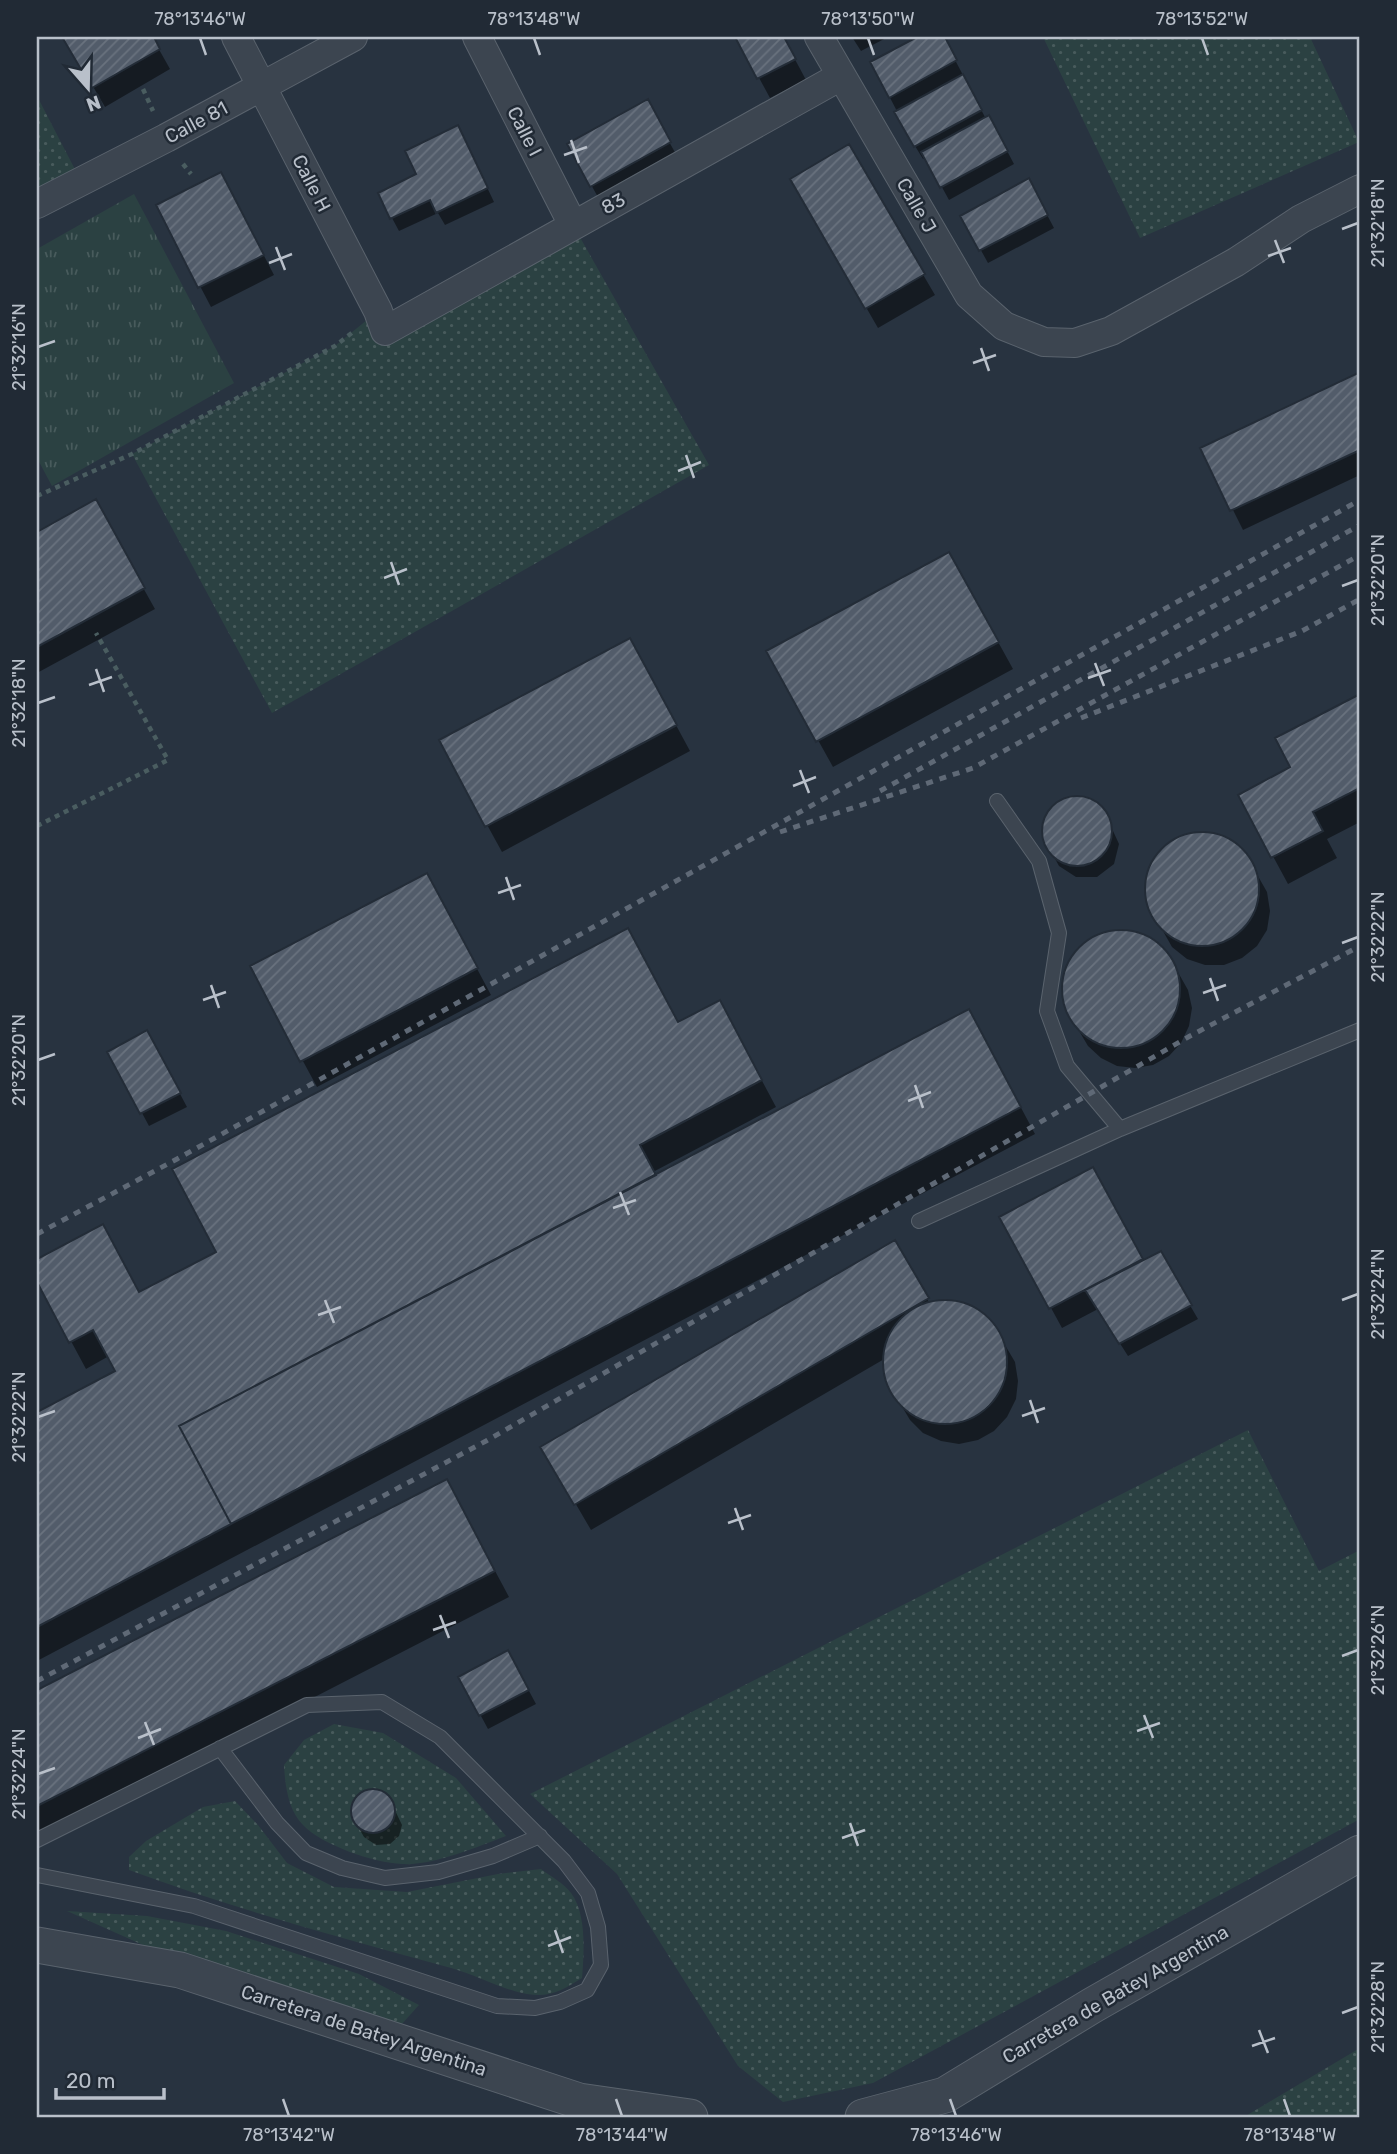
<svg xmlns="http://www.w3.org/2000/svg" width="1397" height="2154" font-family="Rubik,sans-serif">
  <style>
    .grass { fill: url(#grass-dots) }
    .park { fill: url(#park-tufts) }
    .shadow { fill: #0007 }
    .building { fill: url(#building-hatch); stroke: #232c37; stroke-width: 2 }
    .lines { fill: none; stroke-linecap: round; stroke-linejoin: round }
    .service-casing { stroke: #5a636d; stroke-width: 16 }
    .minor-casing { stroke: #5a636d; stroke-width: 30 }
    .tertiary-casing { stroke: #5a636d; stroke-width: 37 }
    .path { stroke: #4a5d60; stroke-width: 4.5; stroke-dasharray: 5 5; stroke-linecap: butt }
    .service { stroke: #3c4550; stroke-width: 14 }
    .minor { stroke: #3c4550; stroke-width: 28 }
    .tertiary { stroke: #3c4550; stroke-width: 35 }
    .rail { stroke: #5f6976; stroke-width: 5; stroke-dasharray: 7 7; stroke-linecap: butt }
    .ticks { fill: none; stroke: #b9c0ca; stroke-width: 2.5 }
    .labels { text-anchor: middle; stroke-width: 5; stroke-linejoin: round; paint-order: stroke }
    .street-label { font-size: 19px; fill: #b9c0ca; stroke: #212a35 }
    .neatline { fill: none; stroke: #b9c0ca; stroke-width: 2.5 }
    .ticks-label { font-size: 18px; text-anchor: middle; fill: #b9c0ca }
  </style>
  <defs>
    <pattern id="grass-dots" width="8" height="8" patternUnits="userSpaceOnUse" patternTransform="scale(1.75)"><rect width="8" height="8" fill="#2b4142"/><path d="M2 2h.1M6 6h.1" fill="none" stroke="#485b5c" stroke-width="1.8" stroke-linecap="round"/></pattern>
    <pattern id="park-tufts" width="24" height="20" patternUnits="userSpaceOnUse" patternTransform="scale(1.75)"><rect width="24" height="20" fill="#2b4142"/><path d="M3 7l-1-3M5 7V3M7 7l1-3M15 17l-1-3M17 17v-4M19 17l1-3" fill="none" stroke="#485b5c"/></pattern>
    <pattern id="building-hatch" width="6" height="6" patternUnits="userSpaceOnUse" patternTransform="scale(1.75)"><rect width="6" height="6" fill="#525c6a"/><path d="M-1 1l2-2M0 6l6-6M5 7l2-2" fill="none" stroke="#69727e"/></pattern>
  </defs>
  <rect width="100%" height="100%" fill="#283340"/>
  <path class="grass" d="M1043,37H1310L1359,142L1140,238Z
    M37,96L81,181L37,204Z
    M573,225L709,465L272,713L132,454L335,346L378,311L384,330Z
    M1248,1430L1319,1571L1360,1550V1819L873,2083L783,2102L738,2066L617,1874L530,1794Z
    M334,1724L383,1733L456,1778L506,1836C477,1847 432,1866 402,1864C374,1863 322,1845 303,1825C288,1810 285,1785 284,1765L304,1740Z
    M235,1801L258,1825L287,1863L334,1887L407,1892L498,1874L541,1869C550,1876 565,1884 571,1893C587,1914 584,1954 582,1978C563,1990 550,1998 527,1994C503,1990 476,1975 451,1968C343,1938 234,1909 129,1870V1857L146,1841L203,1807Z
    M67,1911L147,1916L226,1931L359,1974L419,2005L401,2025L143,1945Z
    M1360,2048V2117H1244Z"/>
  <path class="park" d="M134,194L234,383L52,486L37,458V249Z"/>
  <path class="shadow" d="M64,37H152L170,69L105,107Z
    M737,37H783L806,80L770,98Z
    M852,37H888L861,51Z
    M920,37H943L986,119L996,130L1014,164L949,200L926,158L923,159L915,146L872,63Z
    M647,102L677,156L599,199L569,145Z
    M465,141L494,202L445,225L438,213L399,231L392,218L418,175Z
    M848,147L935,295L878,328L792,179Z
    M232,194L274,275L211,307L158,206Z
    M1036,194L1054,228L988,263L962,216Z
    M1360,374V475L1243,530L1202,448Z
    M95,502L155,609L37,673V534Z
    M964,580L1013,669L833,767L769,652Z
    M644,666L690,751L502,852L441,741Z
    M1360,696V822L1327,839L1337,858L1288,884L1240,795L1293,768L1277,739Z
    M1071,797L1083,798L1094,801L1103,809L1119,844L1114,864L1097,877H1076L1059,866L1046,842L1044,831L1046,819L1051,809L1060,801Z
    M1200,834L1218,836L1234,844L1246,855L1267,892L1270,911L1267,930L1257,946L1242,958L1224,965H1205L1187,959L1172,947L1150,908L1147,891L1149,874L1157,859L1168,846L1184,837Z
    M441,901L491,995L317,1087L252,967Z
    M1111,932H1131L1150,938L1166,951L1188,990L1192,1008L1189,1026L1181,1043L1169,1056L1153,1065L1135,1068L1117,1066L1101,1058L1088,1046L1066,1009L1063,989L1066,969L1077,951L1092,939Z
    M678,1024L734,1028L776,1107L653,1172L656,1176L984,1038L1035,1134L37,1661V1414L117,1371L109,1356L86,1369L37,1278V1261L102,1226L139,1294Z
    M154,1045L187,1107L149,1126L142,1113Z
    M1104,1189L1143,1262L1160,1254L1198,1319L1128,1356L1098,1309L1062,1328L1002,1218Z
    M894,1243L930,1304L956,1303L976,1310L992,1323L1015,1362L1018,1381L1016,1399L1007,1417L994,1431L978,1440L959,1444L941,1441L923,1433L910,1420L888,1383L886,1358L591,1530L543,1448Z
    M447,1481L509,1597L37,1840V1692Z
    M515,1665L536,1704L488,1729L460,1677Z
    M370,1790L384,1793L389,1798L402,1825L399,1836L390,1844L376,1845L364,1837L356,1823L352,1809L358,1796Z"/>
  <path class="building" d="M62,37H154L160,49L92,88Z
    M735,37H784L796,59L757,79Z
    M917,37H945L957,60L889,98L870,62Z
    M963,74L982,110L914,147L894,112Z
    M648,99L671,142L590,187L567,144Z
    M989,115L1008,151L940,188L921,152Z
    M458,125L488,188L436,213L430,200L390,219L378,193L416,174L405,151Z
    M849,144L925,274L865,309L790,179Z
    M221,172L264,255L198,288L156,205Z
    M1029,178L1048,215L979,251L960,216Z
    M1360,372V450L1230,511L1200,448Z
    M96,499L145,588L37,647V532Z
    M949,552L999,642L816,742L766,651Z
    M630,638L677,725L485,827L439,740Z
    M1360,694V788L1313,812L1323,831L1271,858L1238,795L1290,767L1275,738Z
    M1042 831a35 35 0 1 1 70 0a35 35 0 1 1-70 0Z
    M1145 889a57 57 0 1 1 114 0a57 57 0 1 1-114 0Z
    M427,873L478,968L300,1062L250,966Z
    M628,928L678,1022L720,1000L762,1080L640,1145L656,1175L179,1426L231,1524L37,1627V1412L115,1371L93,1330L69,1343L37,1282V1259L103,1224L139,1292L216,1252L172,1169Z
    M1062 989a59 59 0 1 1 118 0a59 59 0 1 1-118 0Z
    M969,1009L1021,1107L231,1524L179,1426Z
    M147,1030L181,1093L140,1114L107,1052Z
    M1093,1167L1143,1259L1049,1309L999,1217Z
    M895,1240L929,1298L574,1505L540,1447Z
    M1161,1251L1192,1305L1119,1344L1085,1290Z
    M883 1362a62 62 0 1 1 124 0a62 62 0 1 1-124 0Z
    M447,1479L495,1571L37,1806V1690Z
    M508,1650L529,1690L479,1716L458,1677Z
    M351 1811a22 22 0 1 1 44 0a22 22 0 1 1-44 0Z"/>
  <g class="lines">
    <defs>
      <path id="service" d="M997,801L1039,861L1059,933L1047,1011L1067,1066L1120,1129
        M919,1221L1120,1129L1360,1030
        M220,1748L277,1823L306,1853L342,1868L385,1878L438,1872L493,1856L540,1836
        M37,1840L307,1705L382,1702L440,1737L564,1861L588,1893L598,1927L601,1965L587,1990L560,2002L535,2008L497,2006L194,1906L37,1875"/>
      <path id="minor" d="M236,37L378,311L385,331L841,76
        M477,37L573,225
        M819,37L969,295L1004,326L1044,342L1075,343L1111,331L1236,262L1301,219L1360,189
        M37,204L166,138L353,37"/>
      <path id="tertiary" d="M37,1945L180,1970L579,2101L690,2117
        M863,2117L945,2095L1093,2005L1360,1853"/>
    </defs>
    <use href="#service" class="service-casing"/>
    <use href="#minor" class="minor-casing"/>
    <use href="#tertiary" class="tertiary-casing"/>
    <path class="path" d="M143,89L153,111
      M183,164L191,174
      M37,496L132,454L335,346L353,332
      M37,826L168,760L96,633"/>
    <use href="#service" class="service"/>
    <use href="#minor" class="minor"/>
    <use href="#tertiary" class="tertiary"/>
    <path class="rail" d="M1081,718L1302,631L1360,599
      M880,791L1360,525
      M780,832L973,768L1360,555
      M37,1234L177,1159L1360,500
      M37,1681L486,1441L1190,1036L1360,946"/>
  </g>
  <path class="ticks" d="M200,38L206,55M534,38L540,55M868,38L874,55M1202,38L1208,55M571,140L579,163M564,155L587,147M1342,229L1358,223M1275,240L1284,263M276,247L285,270M1268,256L1291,248M269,263L292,254M38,347L55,341M981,348L989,371M973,363L996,355M686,455L694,478M678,471L701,462M391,562L399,585M384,578L407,569M1342,586L1358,580M1095,663L1104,686M96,669L104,692M1088,678L1111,670M89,685L112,677M38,703L55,697M800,770L809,793M793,786L816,777M506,877L514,900M498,893L521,885M1342,943L1358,937M1210,978L1218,1001M211,985L219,1008M1203,993L1226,985M203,1000L226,992M38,1060L55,1054M915,1085L923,1108M908,1101L931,1092M620,1192L629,1215M613,1208L636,1200M325,1300L334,1323M1342,1300L1358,1294M318,1315L341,1307M1030,1400L1038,1423M1022,1416L1045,1408M38,1417L55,1411M735,1508L743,1530M728,1523L751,1515M440,1615L449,1638M433,1630L456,1622M1342,1656L1358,1650M1144,1715L1153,1738M145,1722L154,1745M1137,1731L1160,1723M138,1738L161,1729M38,1774L55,1768M850,1823L858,1846M842,1838L865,1830M555,1930L563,1953M548,1946L571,1937M1342,2013L1358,2007M1259,2030L1268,2053M1252,2046L1275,2038M283,2099L289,2116M616,2099L622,2116M950,2099L956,2116M1284,2099L1290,2116"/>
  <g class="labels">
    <g class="street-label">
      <text transform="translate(196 122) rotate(-28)" y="7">Calle 81</text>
      <text transform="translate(525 131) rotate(63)" y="7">Calle I</text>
      <text transform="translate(312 183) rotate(63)" y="7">Calle H</text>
      <text transform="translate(613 203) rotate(-29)" y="7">83</text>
      <text transform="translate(917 205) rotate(60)" y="7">Calle J</text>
      <text transform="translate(1115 1994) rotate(-30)" y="7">Carretera de Batey Argentina</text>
      <text transform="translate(364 2030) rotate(18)" y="7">Carretera de Batey Argentina</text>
    </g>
  </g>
  <rect width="1397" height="2154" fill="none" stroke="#212a35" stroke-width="77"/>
  <g transform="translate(88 88) rotate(160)" stroke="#212a35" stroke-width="5" paint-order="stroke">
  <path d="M0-5L12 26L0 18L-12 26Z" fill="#b9c0ca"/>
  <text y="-10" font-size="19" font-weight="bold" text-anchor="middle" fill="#b9c0ca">N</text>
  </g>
  <path d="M56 2088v10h108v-10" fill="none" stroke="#b9c0ca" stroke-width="3.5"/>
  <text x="66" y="2088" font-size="21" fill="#b9c0ca" stroke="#212a35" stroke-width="5" paint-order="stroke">20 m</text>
  <rect x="38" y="38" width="1320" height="2078" class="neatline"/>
  <g class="ticks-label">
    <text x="200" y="25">78°13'46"W</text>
    <text x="534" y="25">78°13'48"W</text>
    <text x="868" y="25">78°13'50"W</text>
    <text x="1202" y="25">78°13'52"W</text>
    <text transform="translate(1378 223) rotate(-90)" y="6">21°32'18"N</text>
    <text transform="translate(19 347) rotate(-90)" y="6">21°32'16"N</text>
    <text transform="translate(1378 580) rotate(-90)" y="6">21°32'20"N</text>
    <text transform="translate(19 703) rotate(-90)" y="6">21°32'18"N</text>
    <text transform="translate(1378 937) rotate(-90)" y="6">21°32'22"N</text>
    <text transform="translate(19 1060) rotate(-90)" y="6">21°32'20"N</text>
    <text transform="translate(1378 1294) rotate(-90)" y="6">21°32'24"N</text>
    <text transform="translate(19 1417) rotate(-90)" y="6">21°32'22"N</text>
    <text transform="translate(1378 1650) rotate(-90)" y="6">21°32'26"N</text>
    <text transform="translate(19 1774) rotate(-90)" y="6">21°32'24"N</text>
    <text transform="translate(1378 2007) rotate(-90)" y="6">21°32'28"N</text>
    <text x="289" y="2141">78°13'42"W</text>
    <text x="622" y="2141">78°13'44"W</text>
    <text x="956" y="2141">78°13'46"W</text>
    <text x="1290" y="2141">78°13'48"W</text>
  </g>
</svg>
